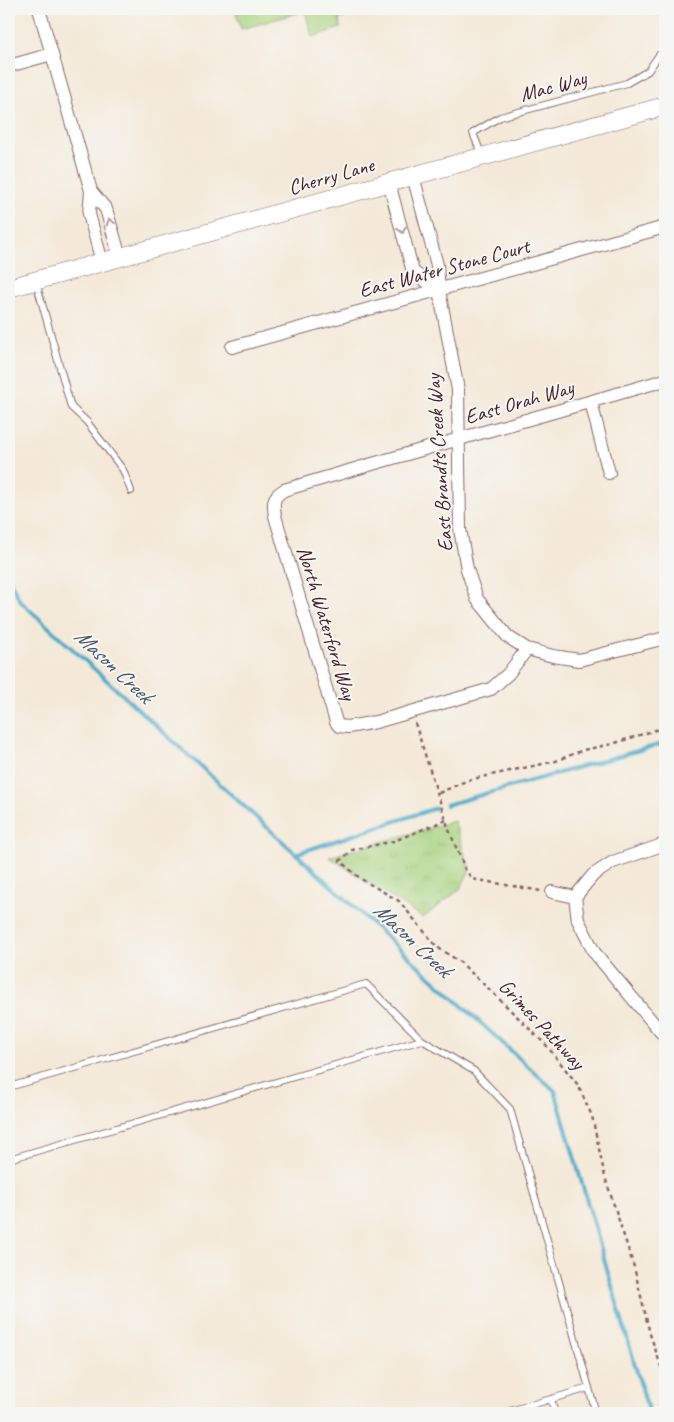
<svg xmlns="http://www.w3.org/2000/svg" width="674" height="1422" font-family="Caveat,sans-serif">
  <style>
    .grass { fill: #a8d37f; stroke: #797955 }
    .park { fill: url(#park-tufts); stroke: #797955 }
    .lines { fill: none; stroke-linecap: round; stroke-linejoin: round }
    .stream { stroke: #4aa8c8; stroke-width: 4 }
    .service-casing { stroke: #866668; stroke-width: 8 }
    .minor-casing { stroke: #866668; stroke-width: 14 }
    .secondary-casing { stroke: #866668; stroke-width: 19 }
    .path { stroke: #866668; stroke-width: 2.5; stroke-dasharray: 4 4; stroke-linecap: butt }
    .service { stroke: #fff; stroke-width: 6 }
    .minor { stroke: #fff; stroke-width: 12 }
    .secondary { stroke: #fff; stroke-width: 18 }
    .oneway { stroke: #ae9aa0 }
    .labels { text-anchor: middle; stroke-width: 4; stroke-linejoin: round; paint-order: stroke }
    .street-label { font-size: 21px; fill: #4a1f2b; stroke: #f6f6f2 }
    .water-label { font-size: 22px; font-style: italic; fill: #4a566a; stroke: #f6f6f2 }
  </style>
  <defs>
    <pattern id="park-tufts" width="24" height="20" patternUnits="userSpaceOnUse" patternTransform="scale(1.25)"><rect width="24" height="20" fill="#a8d37f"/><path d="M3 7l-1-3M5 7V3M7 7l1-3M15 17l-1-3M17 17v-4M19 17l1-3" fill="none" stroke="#92b56e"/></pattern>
  </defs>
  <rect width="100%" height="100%" fill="#f6f6f2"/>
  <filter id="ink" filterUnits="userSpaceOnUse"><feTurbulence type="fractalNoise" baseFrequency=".02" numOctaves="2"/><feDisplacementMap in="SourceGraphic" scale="10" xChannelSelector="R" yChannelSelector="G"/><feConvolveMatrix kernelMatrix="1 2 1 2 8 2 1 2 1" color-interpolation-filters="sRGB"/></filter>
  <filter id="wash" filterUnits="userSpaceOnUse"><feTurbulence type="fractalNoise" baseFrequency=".0096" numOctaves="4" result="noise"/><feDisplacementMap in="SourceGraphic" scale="20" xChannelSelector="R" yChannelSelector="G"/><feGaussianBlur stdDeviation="1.12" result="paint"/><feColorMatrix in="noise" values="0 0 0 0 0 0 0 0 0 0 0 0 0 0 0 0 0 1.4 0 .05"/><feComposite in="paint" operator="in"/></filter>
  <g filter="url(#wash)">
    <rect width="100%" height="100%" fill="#f4e9d8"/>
    <path class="grass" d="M235,9H370L339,19L341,28L312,37L305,11L241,29Z"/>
    <path class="park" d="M454,821L470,870L460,889L423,918L329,857Z"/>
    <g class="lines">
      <path class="stream" d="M9,578L20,601L555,1091L649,1413
        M446,805L665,743
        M295,854L436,808"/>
    </g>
  </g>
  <g filter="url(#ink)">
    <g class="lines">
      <defs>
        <path id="service" d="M482,156L473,133L500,117L627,83L648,71L659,55
          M36,282L71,407L87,422L123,470L131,491
          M9,1087L366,984L422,1040L474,1071L510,1109L589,1388L503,1413
          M9,1159L422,1040
          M589,1388L596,1413
          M551,1399L555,1413"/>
        <path id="minor" d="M39,9L91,191L89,214L102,262
          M9,66L52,54
          M389,183L413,272L439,290L437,265L413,176
          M91,191L106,209L120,257
          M439,290L458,390L460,529L467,569L477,599L508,637L527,649L553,656L579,660L665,638
          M232,347L665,227
          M591,402L609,473
          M527,649L508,674L491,689L376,722L348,727L339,726L336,722L275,516C273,503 272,497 284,490C411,452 538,417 665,380
          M552,892L575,897
          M575,897L578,920L594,952L665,1037
          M575,897L593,875L613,862L665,844"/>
        <path id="secondary" d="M9,288L665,106"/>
      </defs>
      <use href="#service" class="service-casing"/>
      <use href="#minor" class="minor-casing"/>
      <use href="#secondary" class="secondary-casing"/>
      <path class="path" d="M415,723L449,830L465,869L472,879L541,891
        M439,793L468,780L556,761L583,750L612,744L665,727
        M446,820L394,841L352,850L340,861L361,879L399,901L437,947L460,962L491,991L546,1045L578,1085L592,1116L605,1177L634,1267L650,1334L665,1378"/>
      <use href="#service" class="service"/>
      <use href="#minor" class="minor"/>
      <use href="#secondary" class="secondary"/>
    </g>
    <defs><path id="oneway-chevron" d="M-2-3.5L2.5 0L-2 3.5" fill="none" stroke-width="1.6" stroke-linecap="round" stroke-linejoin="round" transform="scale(1.25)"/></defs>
    <g class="oneway">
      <use href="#oneway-chevron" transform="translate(110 222) rotate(-106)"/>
      <use href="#oneway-chevron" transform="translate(402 230) rotate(75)"/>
    </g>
  </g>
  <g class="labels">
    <g class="street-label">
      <text transform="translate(553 86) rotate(-15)" y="7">Mac Way</text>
      <text transform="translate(331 176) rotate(-16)" y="7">Cherry Lane</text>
      <text transform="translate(444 268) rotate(-15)" y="7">East Water Stone Court</text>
      <text transform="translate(519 402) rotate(-16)" y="7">East Orah Way</text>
      <text transform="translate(439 463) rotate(-94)" y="7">East Brandts Creek Way</text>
      <text transform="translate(327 623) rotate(73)" y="7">North Waterford Way</text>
      <text transform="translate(542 1024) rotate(47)" y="7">Grimes Pathway</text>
    </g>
    <g class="water-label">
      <text transform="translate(114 665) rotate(43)" y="8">Mason Creek</text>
      <text transform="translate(413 939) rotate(43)" y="8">Mason Creek</text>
    </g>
  </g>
  <rect width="674" height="1422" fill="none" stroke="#f6f6f2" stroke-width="30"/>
</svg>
